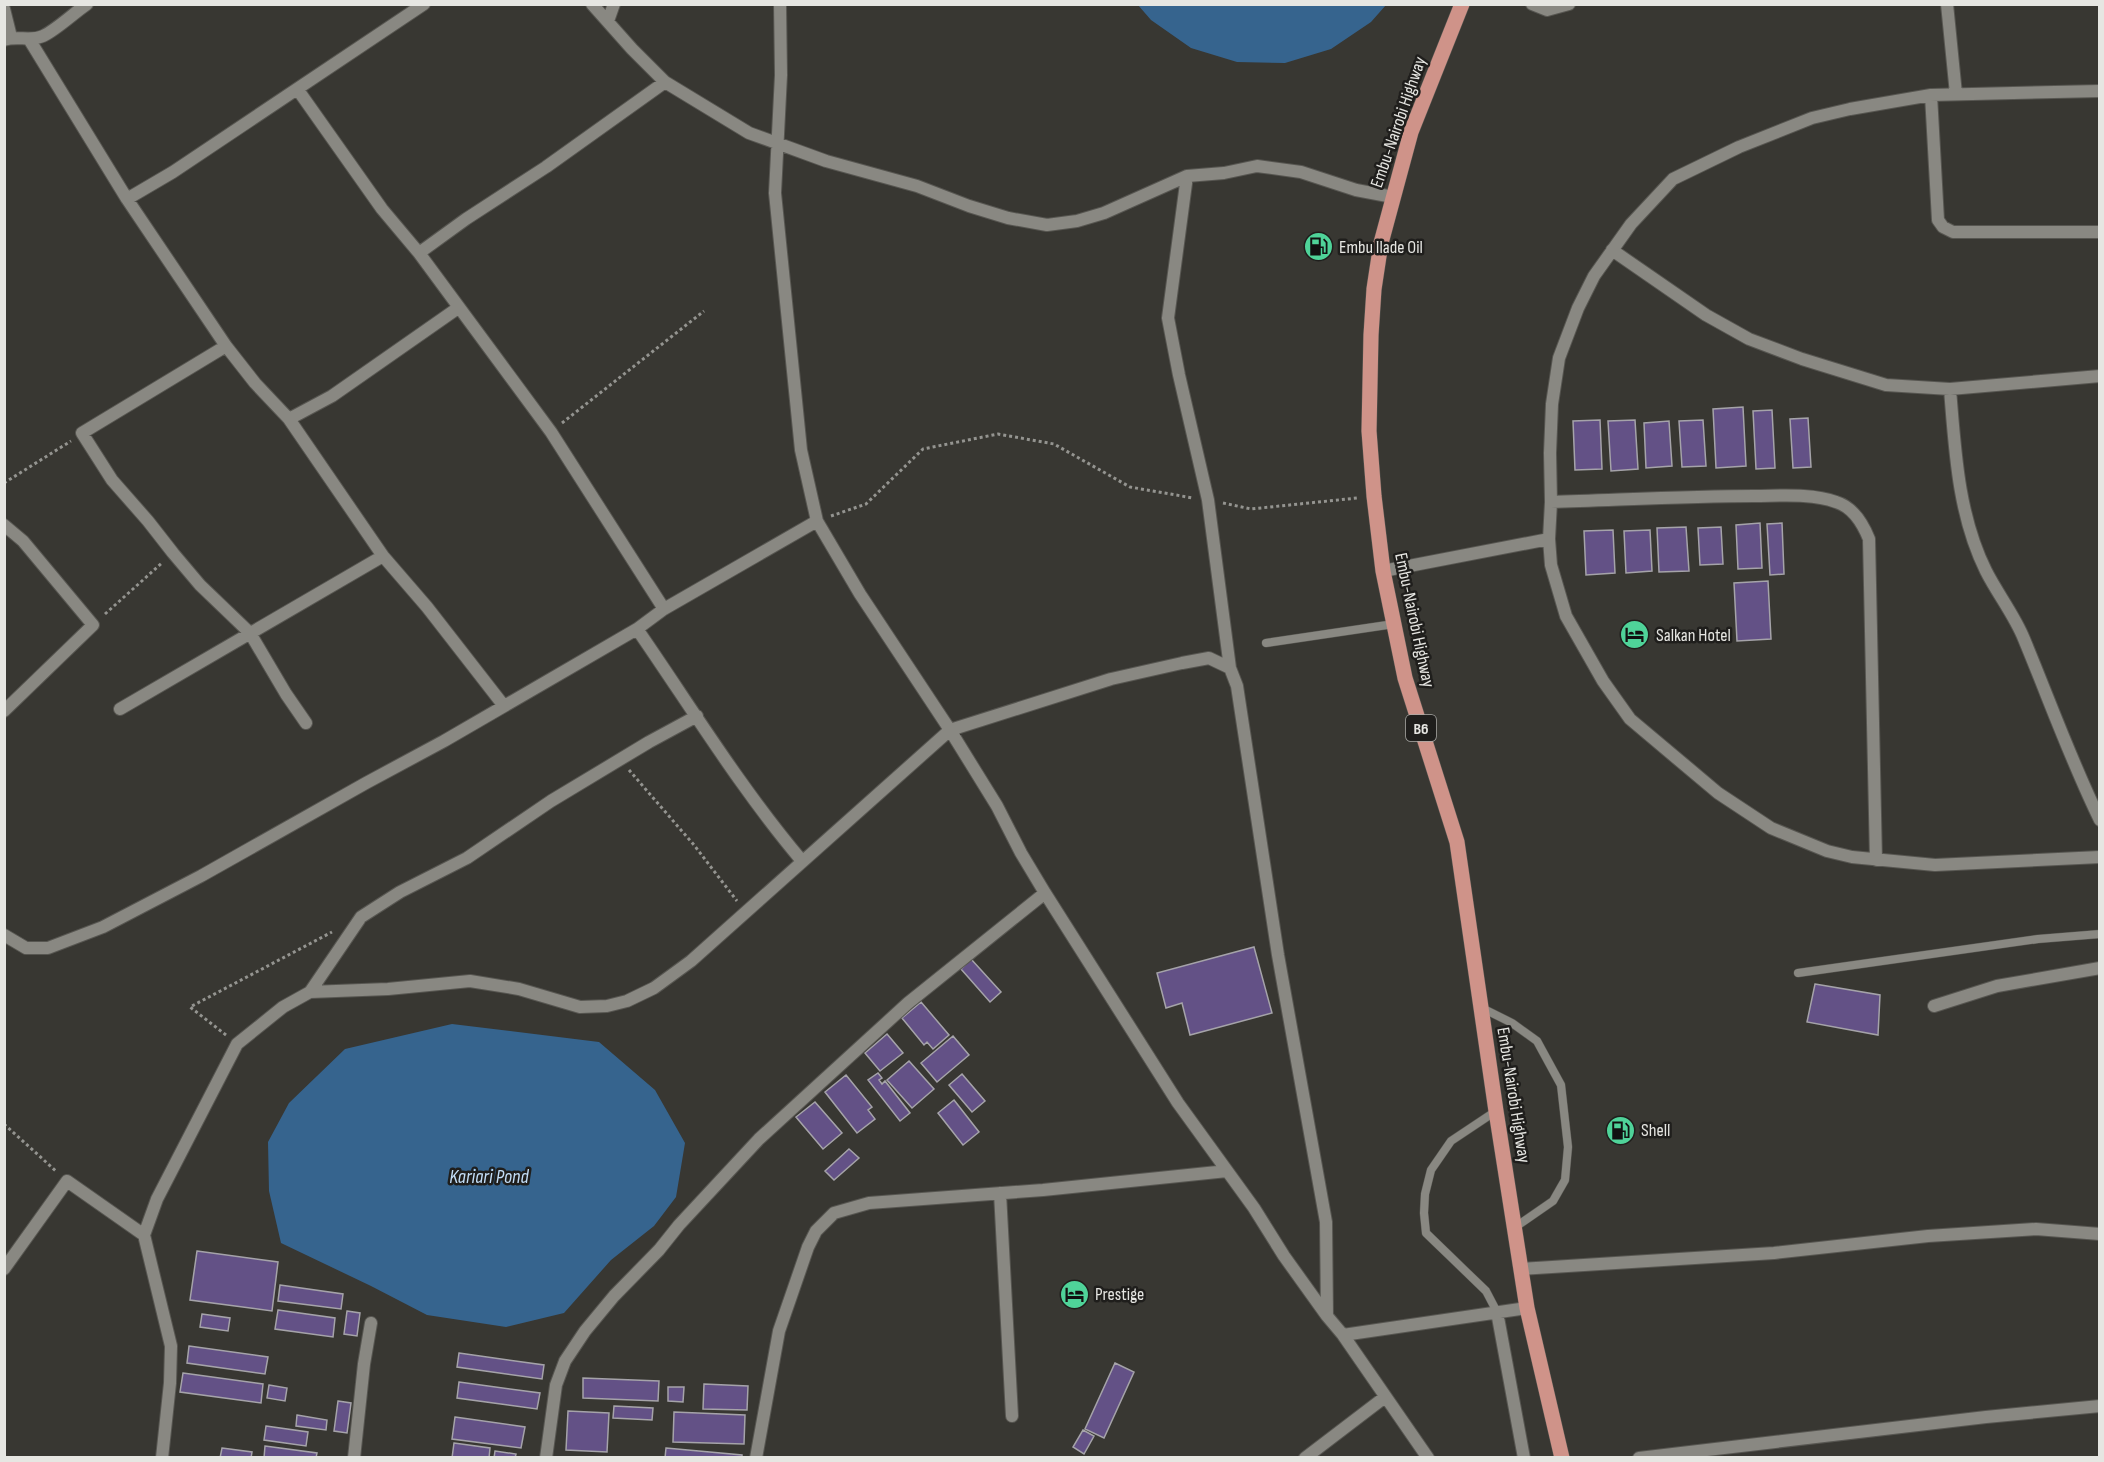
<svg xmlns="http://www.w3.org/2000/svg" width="2104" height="1462" font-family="'Sofia Sans Condensed',sans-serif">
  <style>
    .water { fill: #36648e }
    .building { fill: #635186; stroke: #a5a3a9; stroke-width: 1.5 }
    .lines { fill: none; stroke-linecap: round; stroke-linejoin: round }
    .service-casing { stroke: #575651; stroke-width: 9 }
    .minor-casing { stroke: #575651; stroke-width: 14 }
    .primary-casing { stroke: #575651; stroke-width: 16 }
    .path { stroke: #949490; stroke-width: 3; stroke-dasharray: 3 3; stroke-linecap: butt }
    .service { stroke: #898882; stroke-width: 8 }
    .minor { stroke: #898882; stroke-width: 12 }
    .primary { stroke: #cf9389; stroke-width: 15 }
    .labels { text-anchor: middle; stroke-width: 5; stroke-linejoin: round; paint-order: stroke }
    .shield { fill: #1f1e1c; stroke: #aaaaa7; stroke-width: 1.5 }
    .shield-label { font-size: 16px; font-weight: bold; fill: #e6e6e2 }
    .street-label { font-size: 18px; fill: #e6e6e2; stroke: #1f1e1c }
    .poi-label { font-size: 18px; fill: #e6e6e2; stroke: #1f1e1c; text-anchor: start }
    .water-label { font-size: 20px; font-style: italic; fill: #c3def8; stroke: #1f1e1c }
  </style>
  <rect width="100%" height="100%" fill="#383732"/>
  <path class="water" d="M1138,5H1386L1371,22L1331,49L1285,63L1237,62L1191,48L1151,20Z
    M452,1024L599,1042L655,1090L685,1143L676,1197L654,1226L611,1260L564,1313L506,1327L427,1315L371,1286L281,1243L269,1191L268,1142L289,1103L345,1049Z"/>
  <path class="building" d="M1743,407L1746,466L1716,468L1713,409Z
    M1772,410L1775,468L1756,469L1753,411Z
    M1808,418L1811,467L1793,468L1790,419Z
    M1600,420L1602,469L1575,470L1573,421Z
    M1635,420L1638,469L1611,471L1608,421Z
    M1703,420L1706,466L1682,467L1679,421Z
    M1669,421L1672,466L1646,468L1644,423Z
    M1760,523L1762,568L1738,569L1736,525Z
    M1782,523L1784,574L1770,575L1767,524Z
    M1686,527L1689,571L1659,572L1657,528Z
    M1721,527L1723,564L1700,565L1698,528Z
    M1613,530L1615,573L1586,575L1584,531Z
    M1650,530L1652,571L1626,573L1624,531Z
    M1768,581L1771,639L1737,641L1734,583Z
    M1254,947L1272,1013L1190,1035L1182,1003L1166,1008L1157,973Z
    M971,959L1001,992L990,1002L961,969Z
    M1815,984L1880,995L1878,1035L1807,1022Z
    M921,1002L949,1035L933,1049L927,1042L924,1045L902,1018Z
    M887,1034L903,1053L880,1071L865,1053Z
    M953,1036L969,1055L937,1082L921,1063Z
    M909,1061L934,1089L912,1108L887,1080Z
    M878,1073L882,1078L879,1080L882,1084L885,1081L910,1113L900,1121L868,1080Z
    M962,1074L985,1101L972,1112L949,1085Z
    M846,1075L872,1107L868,1110L875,1119L857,1133L825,1092Z
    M954,1100L979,1132L963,1145L938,1113Z
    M815,1102L842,1133L823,1149L796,1117Z
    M849,1149L859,1158L834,1180L825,1171Z
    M197,1251L278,1262L272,1311L190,1300Z
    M280,1285L343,1294L341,1309L278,1301Z
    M278,1310L335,1318L333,1337L275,1329Z
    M347,1311L360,1313L357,1336L344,1334Z
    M202,1314L230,1318L228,1331L200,1327Z
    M189,1346L268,1357L265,1374L187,1363Z
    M459,1353L544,1365L542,1379L457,1367Z
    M1115,1363L1134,1372L1104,1438L1085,1429Z
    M183,1373L263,1384L261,1403L180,1392Z
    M583,1378L659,1381L658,1401L583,1398Z
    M459,1382L540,1393L537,1409L457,1398Z
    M704,1384L748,1386L747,1410L703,1409Z
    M269,1385L287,1388L285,1401L267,1398Z
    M668,1387H684L683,1402L668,1401Z
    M338,1401L351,1403L347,1433L334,1431Z
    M614,1406L653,1408L652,1420L613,1418Z
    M568,1411L609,1413L607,1452L566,1450Z
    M674,1412L745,1415L744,1444L673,1442Z
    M297,1415L327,1420L326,1430L296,1426Z
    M455,1417L525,1427L521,1448L452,1439Z
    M266,1426L308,1432L306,1446L264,1440Z
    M1083,1430L1094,1436L1084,1454L1073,1447Z
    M454,1443L490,1448L489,1458H452Z
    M265,1446L317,1453L316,1458H264Z
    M222,1448L252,1452L251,1458H220Z
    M666,1448L742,1455V1458H665Z
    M495,1451L516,1454L515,1458H494Z"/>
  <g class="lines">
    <defs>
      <path id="service" d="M1266,643L1394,624
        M1798,973L2038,939L2100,934
        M1482,1008L1512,1023L1537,1041L1561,1085L1568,1147L1565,1180L1553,1201L1514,1228
        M1496,1111L1451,1141L1431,1170L1425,1194L1424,1213L1426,1233L1486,1291L1497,1312"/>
      <path id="minor" d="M592,4L632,49L665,82L749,133L826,161L917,186L969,206L1008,218L1047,225L1077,221L1104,213L1187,176L1224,173L1257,166L1301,172L1356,190L1393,197
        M780,4L781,75L775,193L801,450L817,521L860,594L950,730L997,806L1021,853L1045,893L1178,1103L1254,1208L1284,1256L1327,1316L1343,1335L1428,1458
        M1532,4L1547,10L1569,4
        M1947,4L1956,94
        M4,9L11,37
        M608,21L614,4
        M29,39L127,199L226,346L255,383L289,419L383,556L427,607L504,706
        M4,40C17,35 30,42 43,36C56,30 74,13 87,4
        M298,90L382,209L419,253
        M2100,91L1931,95L1850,109L1812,118L1739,147L1673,179L1631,224L1594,276L1578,308L1559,358L1552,404L1550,453L1551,502L1549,539L1551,565L1566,616L1603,681L1630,719L1718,793L1771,828L1827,851L1852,857L1935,865L2100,857
        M1931,95L1938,220L1943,227L1953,232H2100
        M1187,176L1168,318L1179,375L1208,500L1230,668
        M127,199L173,172L424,4
        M1612,250L1706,315L1749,339L1802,359L1886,385L1950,389L2100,376
        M226,346L82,433L112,480L148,521L173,553L200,585L250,633L286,694L306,723
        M1950,389C1955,450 1958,515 1986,571C1997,593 2015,616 2024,639C2049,699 2071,761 2100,820
        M289,419L332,396L458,308
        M1551,502C1619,500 1686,496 1754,496C1780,496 1811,493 1836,502C1853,507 1863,524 1869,539L1876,860
        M4,525L23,541L93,625L4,711
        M1383,571L1549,539
        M664,609L551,432L419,253L466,219L546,167L665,82
        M637,629C691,707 741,789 802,861
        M120,709L383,556
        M4,935L26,948H48L103,927L201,876L366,783L444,741L637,629L664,609L817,521
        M310,992L361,917L400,892L467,858L551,801L649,742L697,716
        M1934,1006L1997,986L2100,968
        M1000,1193L1012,1416
        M4,1269L67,1181L144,1235
        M1521,1269L1774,1253L1928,1236L2036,1229L2100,1234
        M1497,1312L1524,1458
        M1343,1335L1527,1308
        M162,1458L170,1383L171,1346L144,1235L157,1199L237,1044L283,1007L310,992L388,989L470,981L519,989L580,1007L607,1006L627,1001L654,988L691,961L950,730L1111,679L1182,663L1209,658L1230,668L1237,686L1278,955L1326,1222L1327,1316
        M354,1458L364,1364L371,1323
        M546,1458L556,1385L565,1361L585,1331L614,1296L659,1250L679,1225L759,1139L908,1003L1045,893
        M756,1458L779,1331L808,1247L816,1231L834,1213L869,1203L1043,1190L1227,1171
        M1305,1458L1385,1397
        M1639,1458L1986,1417L2100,1406"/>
      <path id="primary" d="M1462,4L1411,132L1381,243L1374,289L1371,335L1369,431L1374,496L1383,571L1405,678L1457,842L1496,1111L1527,1308L1562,1458"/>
    </defs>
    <use href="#service" class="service-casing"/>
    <use href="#minor" class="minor-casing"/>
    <use href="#primary" class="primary-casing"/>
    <path class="path" d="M562,423L704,311
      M4,483L71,441
      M1223,503L1251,509L1357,498
      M831,516L866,504L923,449L998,434L1054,444L1130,487L1193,498
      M105,614L162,563
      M629,770L694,845L737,901
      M226,1035L190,1007L332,932
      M4,1124L57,1172"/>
    <use href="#service" class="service"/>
    <use href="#minor" class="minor"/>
    <use href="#primary" class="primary"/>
  </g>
  <defs>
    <symbol id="fuel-disc" viewBox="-11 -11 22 22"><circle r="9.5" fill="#4fd399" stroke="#1f1e1c"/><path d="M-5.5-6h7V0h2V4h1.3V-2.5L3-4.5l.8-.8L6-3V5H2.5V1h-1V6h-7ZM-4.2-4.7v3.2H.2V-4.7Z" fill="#111"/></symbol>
    <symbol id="hotel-disc" viewBox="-11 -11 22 22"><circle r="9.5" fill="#4fd399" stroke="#1f1e1c"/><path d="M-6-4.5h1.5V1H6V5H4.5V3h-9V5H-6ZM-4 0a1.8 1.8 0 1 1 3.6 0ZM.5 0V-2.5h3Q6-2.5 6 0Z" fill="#111"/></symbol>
  </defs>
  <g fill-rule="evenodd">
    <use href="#fuel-disc" x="1302" y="230" width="33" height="33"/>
    <use href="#hotel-disc" x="1618" y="618" width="33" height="33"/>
    <use href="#fuel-disc" x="1604" y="1114" width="33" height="33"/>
    <use href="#hotel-disc" x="1058" y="1278" width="33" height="33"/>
  </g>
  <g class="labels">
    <rect class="shield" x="1406" y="715" width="30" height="26" rx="4.5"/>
    <g class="shield-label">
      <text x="1421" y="734">B6</text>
    </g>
    <g class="street-label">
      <text transform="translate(1398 122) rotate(-71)" y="6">Embu-Nairobi Highway</text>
      <text transform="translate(1415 620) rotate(78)" y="6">Embu-Nairobi Highway</text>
      <text transform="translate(1514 1095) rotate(81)" y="6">Embu-Nairobi Highway</text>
    </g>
    <g class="poi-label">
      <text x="1339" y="253">Embu Ilade Oil</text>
      <text x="1656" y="641">Salkan Hotel</text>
      <text x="1641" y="1136">Shell</text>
      <text x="1095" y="1300">Prestige</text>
    </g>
    <g class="water-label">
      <text x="489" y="1183">Kariari Pond</text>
    </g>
  </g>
  <rect width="2104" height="1462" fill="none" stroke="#e6e6e2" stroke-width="12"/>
</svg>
